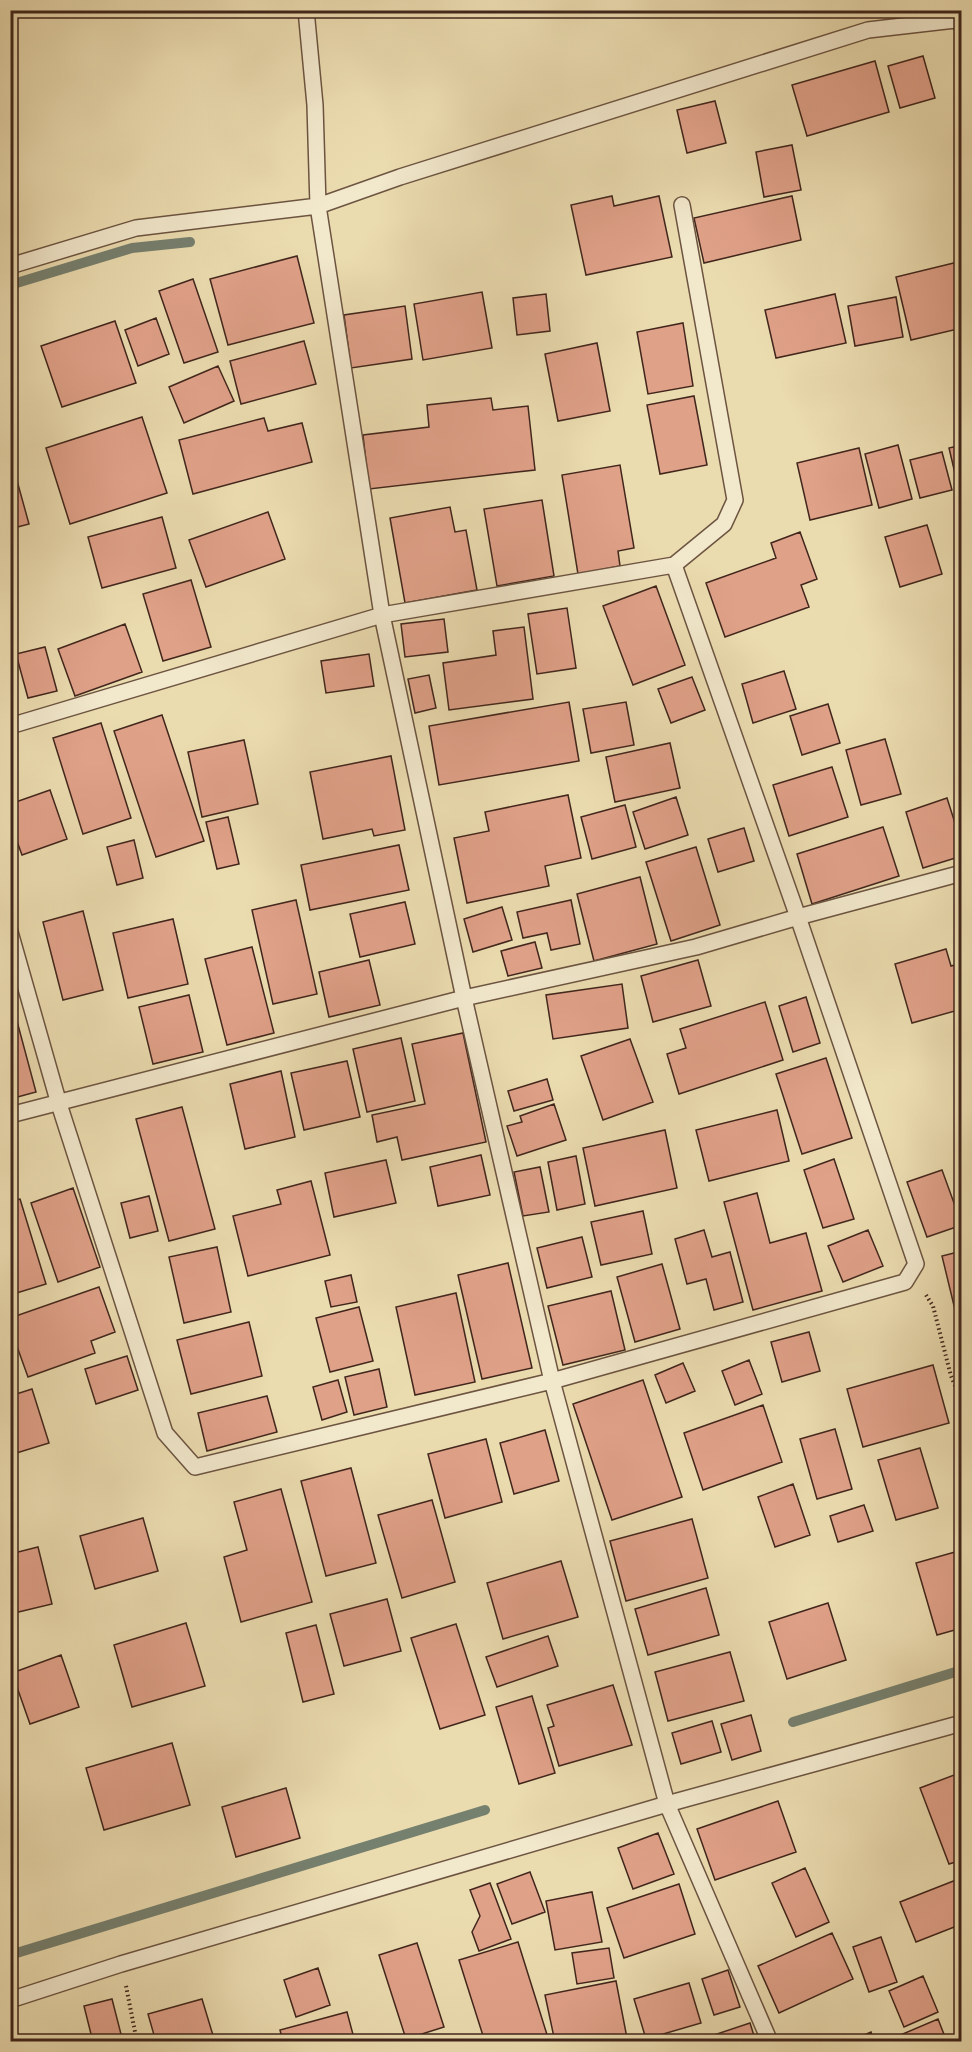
<svg xmlns="http://www.w3.org/2000/svg" width="972" height="2052" font-family="'IM FELL DW Pica',serif">
  <style>
    .lines { fill: none; stroke-linecap: round; stroke-linejoin: round }
    .stream { stroke: #76806f; stroke-width: 10 }
    .building { fill: #e0a189; stroke: #41261c; stroke-width: 1.5 }
    .lane-casing { stroke: #6c5441; stroke-width: 18 }
    .path { stroke: #41261c; stroke-width: 4; stroke-dasharray: 1.5 3; stroke-linecap: butt }
    .lane { stroke: #f2e8cc; stroke-width: 15 }
  </style>
  <rect width="100%" height="100%" fill="#ebdcb0"/>
  <filter id="stains"><feTurbulence type="fractalNoise" baseFrequency=".00333" numOctaves="4"/><feColorMatrix values="0 0 0 0 .2 0 0 0 0 .09 0 0 0 0 .02 0 0 0 .5 -.17"/></filter>
  <radialGradient id="worn" r=".72"><stop offset=".6" stop-color="#630" stop-opacity="0"/><stop offset="1" stop-color="#630" stop-opacity=".3"/></radialGradient>
  <g class="lines">
    <path class="stream" d="M10,285L132,248L190,242
      M793,1722L962,1670
      M10,1955L485,1810"/>
  </g>
  <path class="building" d="M923,56L935,98L900,108L888,66Z
    M875,61L889,112L807,136L792,85Z
    M715,101L726,143L687,153L677,110Z
    M792,145L801,190L764,197L756,152Z
    M612,196L614,206L659,196L672,257L586,275L571,205Z
    M792,196L801,240L704,263L694,218Z
    M297,256L314,323L228,345L210,279Z
    M962,261V328L911,340L896,277Z
    M193,279L218,352L184,363L159,291Z
    M482,292L492,348L423,360L414,304Z
    M546,294L550,331L517,335L513,298Z
    M835,294L846,343L776,358L765,310Z
    M896,297L903,337L855,346L848,306Z
    M405,306L412,359L351,368L344,315Z
    M156,318L169,354L138,366L125,330Z
    M115,321L136,383L62,407L41,346Z
    M683,323L693,386L648,394L637,332Z
    M304,341L316,384L241,404L230,361Z
    M597,343L610,411L558,421L545,354Z
    M218,366L234,401L184,423L169,387Z
    M694,396L707,465L660,474L647,405Z
    M491,398L493,410L528,406L535,470L369,489L363,435L429,427L427,405Z
    M142,417L167,493L70,524L46,448Z
    M264,418L268,431L302,423L312,462L193,494L179,440Z
    M898,445L912,499L879,508L865,454Z
    M962,445V499H961L949,448Z
    M859,448L872,505L810,520L797,463Z
    M942,452L952,490L920,498L910,460Z
    M620,465L634,548L618,551L620,566L578,574L562,475Z
    M16,477L29,524L10,529V478Z
    M542,500L554,576L497,586L484,509Z
    M450,507L455,532L466,530L477,590L405,603L390,518Z
    M268,512L285,559L206,587L189,540Z
    M162,517L176,568L102,588L88,537Z
    M927,525L942,574L900,587L885,537Z
    M800,532L817,579L801,585L809,607L725,637L706,583L776,558L771,543Z
    M191,580L211,647L163,661L143,594Z
    M656,586L685,665L633,685L603,606Z
    M567,608L576,668L537,674L528,614Z
    M444,619L448,652L405,657L401,624Z
    M125,624L142,672L75,696L58,649Z
    M524,627L533,699L449,710L443,663L496,655L493,631Z
    M45,647L57,691L28,698L16,654Z
    M369,654L374,686L326,693L321,661Z
    M784,671L796,709L753,723L742,684Z
    M429,675L436,708L415,713L408,679Z
    M692,677L705,710L671,723L658,689Z
    M569,702L579,761L439,785L429,726Z
    M626,702L634,745L591,753L583,709Z
    M828,704L840,743L802,755L790,716Z
    M162,715L204,841L156,857L114,731Z
    M101,723L131,818L83,834L53,738Z
    M885,739L901,794L861,805L846,750Z
    M244,740L258,804L202,817L188,752Z
    M670,743L680,788L615,802L606,757Z
    M391,756L405,830L374,836L372,829L323,839L310,772Z
    M832,767L848,817L789,836L773,785Z
    M50,790L67,839L22,855L10,822V804Z
    M568,795L581,858L545,866L549,886L467,903L454,838L489,831L485,812Z
    M676,797L688,835L645,849L633,812Z
    M947,798L962,845V856L923,868L906,812Z
    M625,805L636,847L592,859L581,817Z
    M228,817L239,864L217,869L206,822Z
    M883,827L899,876L812,904L797,854Z
    M744,828L754,861L718,872L708,839Z
    M134,840L143,878L117,885L107,847Z
    M399,845L409,890L310,910L301,865Z
    M696,847L720,925L671,941L646,862Z
    M640,877L657,944L594,961L577,894Z
    M296,900L317,994L273,1004L252,910Z
    M571,900L580,944L551,950L547,933L523,938L517,912Z
    M405,902L415,944L360,957L350,914Z
    M502,907L512,940L473,952L464,919Z
    M83,911L103,990L63,1000L43,922Z
    M173,919L188,984L128,998L113,933Z
    M535,942L542,968L508,976L501,951Z
    M252,947L274,1033L227,1045L205,959Z
    M946,949L951,966L962,963V1009L912,1023L895,964Z
    M369,960L380,1005L329,1017L319,972Z
    M698,960L711,1006L653,1022L641,976Z
    M622,984L628,1028L553,1039L546,995Z
    M10,985L15,1001L10,1002Z
    M189,995L203,1052L153,1064L139,1007Z
    M806,997L820,1043L793,1052L779,1006Z
    M765,1002L783,1060L679,1094L667,1054L686,1048L680,1029Z
    M14,1010L36,1092L10,1099V1011Z
    M463,1033L486,1142L402,1160L397,1137L377,1142L372,1115L425,1104L412,1044Z
    M401,1038L415,1101L367,1112L353,1049Z
    M630,1039L653,1102L603,1120L581,1056Z
    M826,1058L852,1138L802,1154L776,1074Z
    M347,1061L360,1117L304,1130L291,1073Z
    M281,1071L295,1137L245,1149L230,1084Z
    M547,1079L553,1100L514,1111L508,1091Z
    M554,1104L566,1140L517,1156L507,1126L522,1122L520,1116Z
    M182,1107L215,1229L169,1241L136,1119Z
    M777,1110L789,1161L709,1181L696,1130Z
    M665,1130L677,1188L595,1206L583,1148Z
    M481,1155L490,1195L438,1206L430,1167Z
    M576,1156L585,1204L557,1210L548,1162Z
    M834,1159L854,1219L823,1228L804,1170Z
    M386,1160L396,1203L334,1217L325,1173Z
    M540,1167L549,1212L523,1216L514,1172Z
    M942,1170L962,1225L927,1237L907,1182Z
    M311,1181L330,1255L248,1276L233,1216L281,1204L277,1190Z
    M73,1188L100,1267L58,1282L31,1203Z
    M757,1193L770,1243L806,1233L822,1291L753,1310L724,1202Z
    M149,1196L158,1231L130,1238L121,1203Z
    M20,1199L46,1284L10,1295V1201Z
    M643,1211L652,1254L601,1265L591,1222Z
    M704,1230L712,1257L730,1252L743,1302L714,1310L706,1279L687,1284L675,1239Z
    M868,1230L883,1266L843,1282L828,1246Z
    M582,1237L592,1277L547,1288L537,1248Z
    M217,1247L231,1312L184,1323L169,1257Z
    M962,1251V1317L957,1318L942,1256Z
    M508,1263L532,1368L482,1379L458,1275Z
    M662,1264L680,1329L635,1342L617,1277Z
    M351,1275L357,1302L331,1307L325,1281Z
    M99,1287L115,1332L91,1341L95,1353L28,1377L10,1327V1318Z
    M611,1291L625,1350L563,1365L548,1306Z
    M456,1293L475,1382L415,1395L396,1307Z
    M359,1307L373,1361L330,1372L316,1318Z
    M249,1322L262,1376L191,1394L177,1340Z
    M809,1332L820,1371L782,1382L771,1342Z
    M127,1356L138,1390L96,1404L85,1369Z
    M10,1359L16,1375L10,1377Z
    M749,1360L762,1394L735,1405L722,1371Z
    M683,1363L695,1391L666,1403L655,1375Z
    M933,1365L949,1423L863,1447L847,1389Z
    M379,1369L387,1407L354,1415L345,1377Z
    M338,1380L347,1412L322,1420L313,1387Z
    M643,1380L682,1497L612,1520L573,1404Z
    M32,1389L49,1443L10,1455V1396Z
    M267,1396L277,1432L207,1451L198,1413Z
    M763,1405L782,1462L703,1490L684,1433Z
    M835,1429L852,1489L817,1499L800,1439Z
    M545,1430L559,1481L514,1494L500,1443Z
    M486,1439L502,1502L445,1518L428,1454Z
    M920,1448L938,1508L896,1520L878,1460Z
    M351,1468L376,1563L326,1576L301,1481Z
    M793,1484L810,1535L775,1547L758,1497Z
    M281,1489L312,1602L241,1622L224,1557L247,1550L234,1502Z
    M432,1500L455,1582L402,1598L378,1515Z
    M864,1505L873,1531L838,1542L830,1516Z
    M143,1518L158,1571L95,1589L80,1536Z
    M692,1519L708,1578L626,1601L610,1541Z
    M38,1547L52,1604L10,1614V1554Z
    M962,1550V1628L937,1635L916,1563Z
    M561,1561L578,1617L503,1639L487,1583Z
    M706,1588L719,1635L648,1655L635,1609Z
    M387,1599L401,1651L344,1666L330,1614Z
    M828,1603L846,1660L787,1679L769,1622Z
    M186,1623L205,1686L132,1707L114,1645Z
    M456,1624L485,1715L440,1729L411,1638Z
    M316,1625L334,1694L303,1702L286,1633Z
    M548,1636L558,1666L497,1687L486,1657Z
    M730,1652L744,1701L668,1721L655,1672Z
    M61,1655L79,1707L30,1724L12,1673Z
    M613,1685L632,1745L559,1766L548,1728L554,1726L547,1705Z
    M532,1696L555,1773L519,1784L496,1707Z
    M751,1715L761,1751L732,1760L721,1724Z
    M712,1721L721,1752L681,1764L672,1733Z
    M172,1743L190,1805L104,1830L86,1768Z
    M962,1772V1860L949,1864L920,1788Z
    M286,1788L300,1838L236,1857L222,1807Z
    M778,1801L796,1852L715,1880L697,1829Z
    M658,1833L674,1874L633,1889L618,1848Z
    M805,1868L829,1922L796,1937L772,1883Z
    M530,1872L545,1912L512,1924L497,1884Z
    M956,1880L962,1893V1924L916,1942L900,1902Z
    M490,1883L511,1939L479,1951L472,1932L480,1916L470,1890Z
    M679,1884L695,1934L624,1958L607,1908Z
    M592,1892L602,1942L555,1950L546,1901Z
    M832,1933L853,1979L779,2013L758,1966Z
    M881,1937L897,1982L869,1992L853,1947Z
    M518,1942L549,2041L485,2042L459,1960Z
    M417,1943L444,2027L406,2039L379,1955Z
    M609,1948L614,1978L577,1984L572,1953Z
    M318,1968L330,2005L296,2017L284,1980Z
    M728,1970L740,2007L714,2015L702,1979Z
    M923,1976L938,2012L904,2027L889,1991Z
    M616,1981L627,2038L609,2042H555L545,1995Z
    M689,1983L701,2023L646,2039L634,1999Z
    M112,1999L123,2042H93L84,2006Z
    M202,1999L215,2042H156L148,2014Z
    M347,2012L355,2042H283L280,2030Z
    M938,2019L947,2042H884Z
    M750,2023L756,2042H693Z
    M871,2032L874,2042H848Z
    M82,2036L84,2042H65Z"/>
  <g class="lines">
    <defs>
      <path id="lane" d="M306,10L315,105L318,206L382,615L464,998L552,1381L667,1804L770,2042
        M10,266L136,228L318,206L400,177L868,30L955,20L962,25
        M10,726L382,615L674,565L724,524L735,500L682,205
        M10,932L59,1104L165,1433L195,1467L552,1381L905,1282L916,1264L798,917L674,565
        M10,1115L464,998L696,947L798,917L962,873
        M10,2000L121,1964L667,1804L962,1723"/>
    </defs>
    <use href="#lane" class="lane-casing"/>
    <path class="path" d="M926,1295L933,1306L951,1376L962,1402
      M126,1986L137,2042"/>
    <use href="#lane" class="lane"/>
  </g>
  <rect width="972" height="2052" fill="none" stroke="#ebdcb0" stroke-width="36"/>
  <rect x="12" y="12" width="948" height="2028" fill="none" stroke="#41261c" stroke-width="3"/>
  <rect x="18" y="18" width="936" height="2016" fill="none" stroke="#41261c" stroke-width="1.5"/>
  <rect width="100%" height="100%" filter="url(#stains)"/>
  <rect width="100%" height="100%" fill="url(#worn)"/>
</svg>
